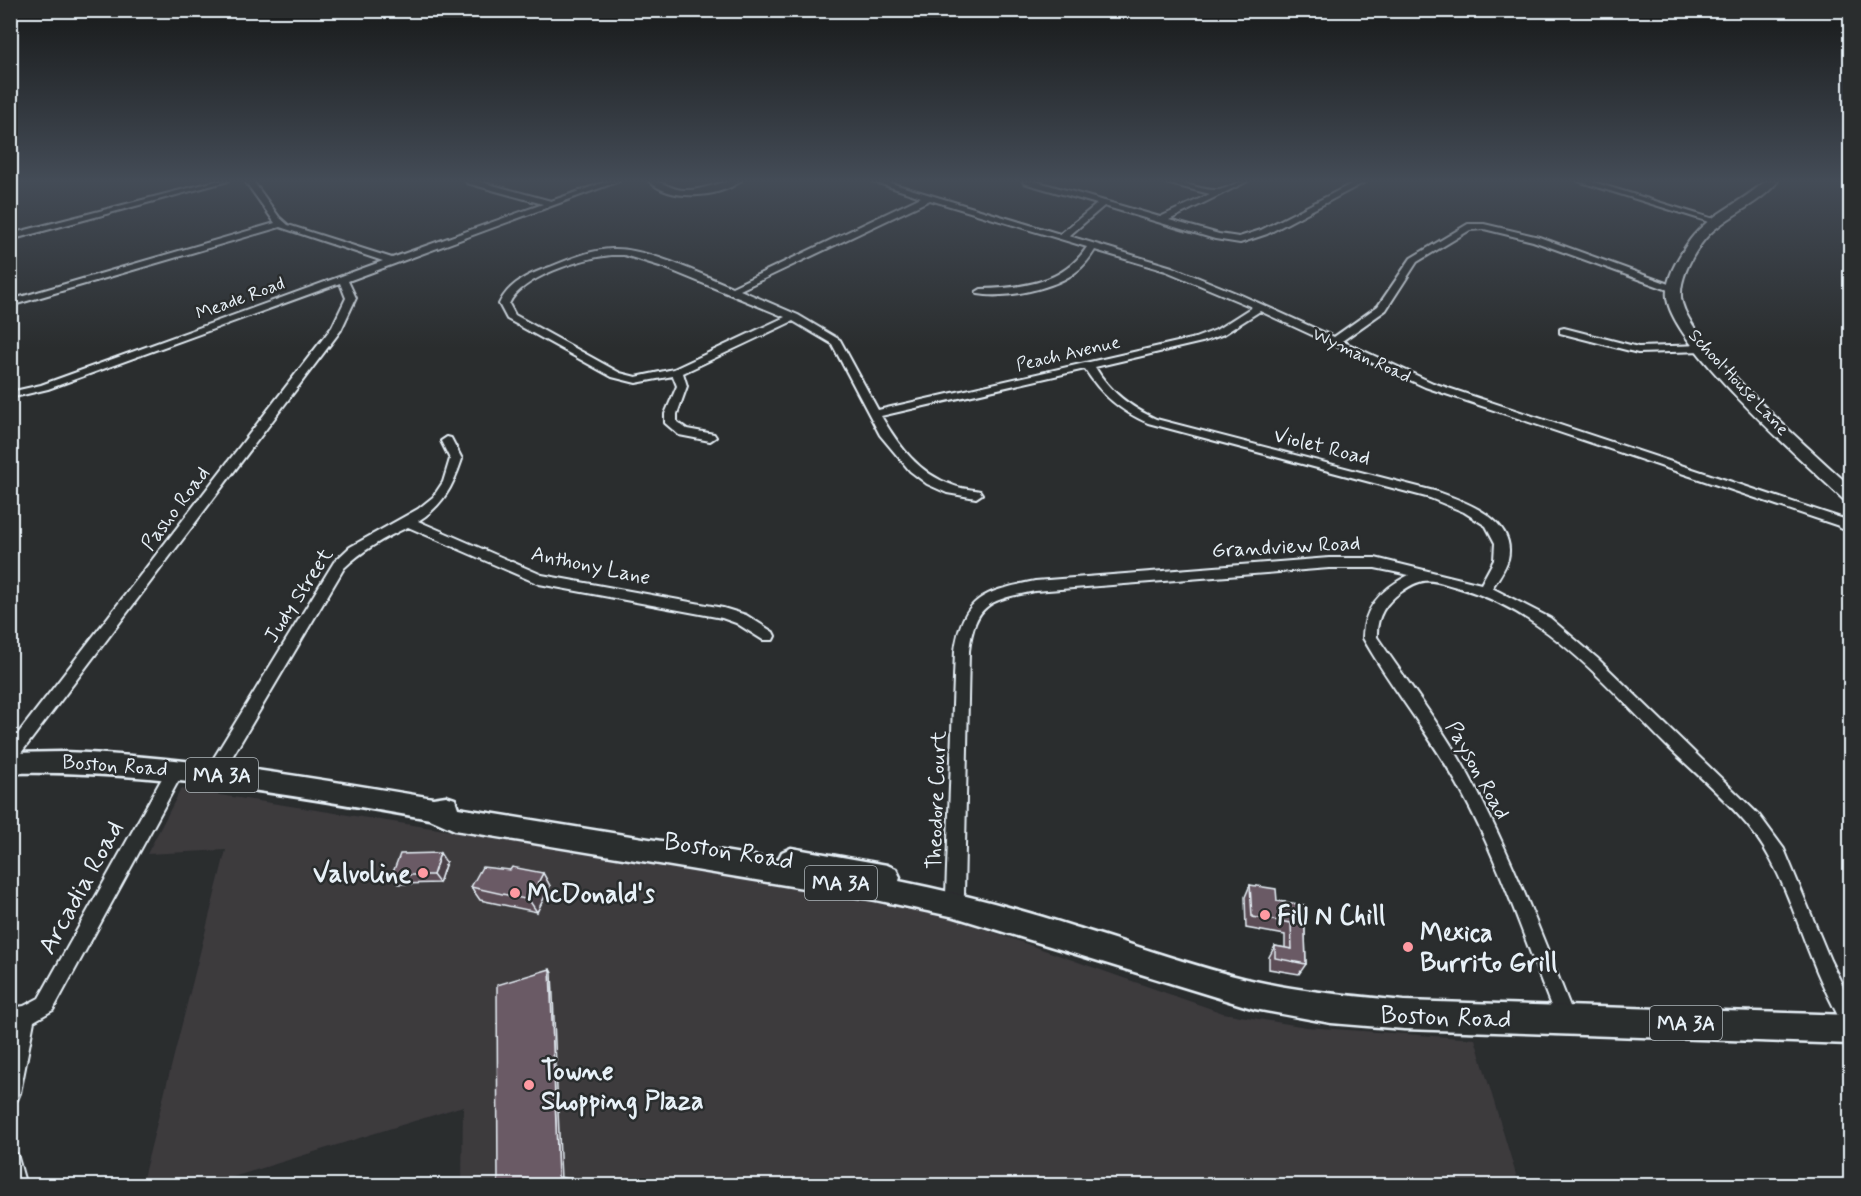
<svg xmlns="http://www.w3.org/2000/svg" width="1861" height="1196" font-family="Mynerve,sans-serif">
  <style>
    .built { fill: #3d3a3e }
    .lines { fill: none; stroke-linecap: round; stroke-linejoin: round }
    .street-casing { stroke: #e8f1f8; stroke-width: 4 }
    .secondary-casing { stroke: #e8f1f8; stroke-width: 4 }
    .primary-casing { stroke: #e8f1f8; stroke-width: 5 }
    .street { fill: #2a2d2e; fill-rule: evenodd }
    .secondary { fill: #2a2d2e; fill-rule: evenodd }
    .primary { fill: #2a2d2e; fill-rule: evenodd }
    .wall { fill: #5b4d57; stroke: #e8f1f8; stroke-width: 1.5 }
    .shaded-wall { fill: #4a3f47; stroke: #e8f1f8; stroke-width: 1.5 }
    .building { fill: #6a5a65; stroke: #e8f1f8; stroke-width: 1.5 }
    .poi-dot { fill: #ff9aa2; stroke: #2a2d2e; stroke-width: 2 }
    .labels { text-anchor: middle; stroke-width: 5; stroke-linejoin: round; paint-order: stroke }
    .far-street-label { font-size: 18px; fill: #e8f1f8; stroke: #2a2d2e }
    .shield { fill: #2a2d2e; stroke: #afb6bb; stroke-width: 1.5 }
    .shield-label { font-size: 20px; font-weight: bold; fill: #e8f1f8 }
    .street-label { font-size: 21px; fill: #e8f1f8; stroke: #2a2d2e }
    .near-street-label { font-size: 26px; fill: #e8f1f8; stroke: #2a2d2e }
    .near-poi-label { font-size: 26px; font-weight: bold; fill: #e8f1f8; stroke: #2a2d2e; text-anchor: start }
  </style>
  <rect width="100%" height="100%" fill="#2a2d2e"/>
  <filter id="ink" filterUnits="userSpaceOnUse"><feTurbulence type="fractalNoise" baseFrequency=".0167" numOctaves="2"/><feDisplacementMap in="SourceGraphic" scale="12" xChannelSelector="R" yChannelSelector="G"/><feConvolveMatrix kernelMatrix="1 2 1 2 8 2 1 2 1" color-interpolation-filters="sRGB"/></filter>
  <g filter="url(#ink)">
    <path class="built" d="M181,789L842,892L936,912L1223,1013L1306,1027L1475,1039L1517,1178L1523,1185H462L463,1106L207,1185L141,1186L226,850L147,854Z"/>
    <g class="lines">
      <defs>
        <path id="street" d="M216,181H228L10,240V234Z
          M245,181H253L279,217L288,225L392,258L543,204L467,183L466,181H478L551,201L608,181H619L348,281L356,298L341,330L15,761L10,762V744L332,327L346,298L340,283L48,389L10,398V392L41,385L383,261L280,227L10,306V300L275,223Z
          M649,181C662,180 671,190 685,190C705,191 722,179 741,181C718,198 671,202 649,181Z
          M872,181H884L1060,234L1097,204L1024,183L1023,181H1035L1160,217L1210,194L1166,183L1165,181C1182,181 1204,191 1217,190C1227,190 1235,181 1248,181L1169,220L1219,234L1239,237L1261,230L1357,181H1367L1267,234L1240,243L1215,239L1104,206L1069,236L1172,267L1241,295L1334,337L1378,306L1411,258L1468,224H1484L1539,237L1677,287V291H1671L1533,241L1484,229L1470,230L1417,262L1386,310L1342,341L1433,383L1850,521V527H1842L1425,387L1260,311L1224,334L1202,342L1095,367C1110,392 1130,407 1156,419L1438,492C1466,502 1517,520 1508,559C1505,569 1498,579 1492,588L1550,618L1597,658L1759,815L1784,849L1830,960L1850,1000V1028L1843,1026C1833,1005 1822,985 1814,964C1794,917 1781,865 1748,826C1724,797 1694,772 1667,746C1606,685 1546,612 1460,588C1433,581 1426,574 1401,592C1385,603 1376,617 1377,637C1410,686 1448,734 1475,787C1514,862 1544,941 1575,1019L1573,1026L1566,1028L1559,1026C1527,948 1502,867 1462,793C1433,738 1393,691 1363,638C1363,607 1383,588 1409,575L1375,568H1329L1035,591C991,600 975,602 969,651L964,895L961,901L955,903L949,901L946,895L955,651C963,595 985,592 1035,581L1329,558H1375L1481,584L1494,560L1495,543L1486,526L1464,512L1430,498L1148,423C1121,411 1101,395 1085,369L881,416C899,446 918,473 952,485C961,489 971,489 980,491L982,494L976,498L947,493L927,484L910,471L880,435L832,344L793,321L683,373L687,386L677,414V422L687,429L714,434L716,437L710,441L679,435L665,423V414L677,386L673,376L636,383L612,377L507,319L499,304C509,283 529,274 550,267C570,259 590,250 612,249C645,247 700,274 732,287L921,197ZM930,200L1087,247C1063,284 1021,288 981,289L976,292L978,294C1005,299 1055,289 1077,271C1085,265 1090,258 1095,250L1166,271L1252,307L1216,330L1195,338L878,410L840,340L798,315L740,290ZM611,255H624L663,267L785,317L674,369L636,377L620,373L515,315L509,304C521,277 582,258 611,255Z
          M1578,181H1590L1720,221L1713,223Z
          M1564,328L1638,347L1704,345L1709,348L1704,351L1638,353L1560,333V329Z
          M447,437L451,438L462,459C453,486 443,506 418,521L542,575L723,608L746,615L773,632L775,636L773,640H763L736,623L722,618L539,584L408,527C384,538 363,550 344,568L219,779L213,781L207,779L205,774L207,769L334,562L350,547L418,509L433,497L443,482L450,459L441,441Z
          M176,762L182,764L184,769L182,774L53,1010L34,1021L20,1093L17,1100L10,1103V1044L14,1026H10V1008L24,1006L39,998L170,764Z
          M10,1151L17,1154L26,1186H10Z"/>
        <path id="secondary" d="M1765,181H1778C1757,208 1721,216 1701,244C1690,259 1677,284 1682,303C1695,350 1811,450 1850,486V502L1844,500C1803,461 1681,353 1668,303C1662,282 1679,256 1690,240C1710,213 1742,203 1765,181Z
          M1850,515V532L1840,528L1837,524L1844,517Z"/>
        <path id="primary" d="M63,752C188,756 310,778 433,798L446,796L455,799L458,808L778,860L782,852L791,848L887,865L896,869L900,877L899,881C958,893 1017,908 1075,927C1135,945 1194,967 1255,981C1304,992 1354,996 1404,1001L1850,1015V1044L1404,1029L1331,1023L1255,1009L955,917L876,900L455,830L430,819C290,795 153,770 10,773V753Z"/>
      </defs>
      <use href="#street" class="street-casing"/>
      <use href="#secondary" class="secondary-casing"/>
      <use href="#primary" class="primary-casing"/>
      <use href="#street" class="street"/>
      <use href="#secondary" class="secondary"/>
      <use href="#primary" class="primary"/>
    </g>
    <path class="wall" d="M446,862L439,883L399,884L392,875Z
      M543,873L550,886L537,912L480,900L471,887Z
      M1250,885L1277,901L1304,905L1306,964L1299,974L1269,969V957L1275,946L1285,948V935L1246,928L1245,897Z"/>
    <path class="shaded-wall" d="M440,853L446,862L439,883L433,875Z
      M543,873L550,886L537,912L529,900Z
      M550,969L552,973L561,1180L558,1177Z"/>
    <path class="building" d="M440,853L433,875H392L400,854Z
      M482,867L510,870L512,867L543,873L529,900L471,887Z
      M1250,885L1276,889L1277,901L1304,905L1306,964L1275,958V946L1292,949L1291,923L1252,917Z
      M550,969L558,1177L620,1185H498L497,985Z"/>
  </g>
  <linearGradient id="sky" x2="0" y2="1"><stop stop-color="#171919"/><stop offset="0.52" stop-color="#444c57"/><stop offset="1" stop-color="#444c57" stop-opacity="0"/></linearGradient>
  <rect width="1861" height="348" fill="url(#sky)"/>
  <g class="poi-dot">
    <circle cx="423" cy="873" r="6"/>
    <circle cx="515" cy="893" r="6"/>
    <circle cx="1265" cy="915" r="6"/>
    <circle cx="1408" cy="947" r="6"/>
    <circle cx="529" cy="1085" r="6"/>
  </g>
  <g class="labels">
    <g class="far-street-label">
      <text transform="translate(240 298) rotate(-20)" y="6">Meade Road</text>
      <text transform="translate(1068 353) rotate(-13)" y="6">Peach Avenue</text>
      <text transform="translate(1362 355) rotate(25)" y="6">Wyman Road</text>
      <text transform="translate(1739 382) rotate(47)" y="6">School House Lane</text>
    </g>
    <g class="shield">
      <rect x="186" y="758" width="72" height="34" rx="4.5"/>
      <rect x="805" y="866" width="72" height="34" rx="4.5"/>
      <rect x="1650" y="1006" width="72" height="34" rx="4.5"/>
    </g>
    <g class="shield-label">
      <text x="222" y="782">MA 3A</text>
      <text x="841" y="890">MA 3A</text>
      <text x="1686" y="1030">MA 3A</text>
    </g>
    <g class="street-label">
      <text transform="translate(1322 446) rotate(14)" y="7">Violet Road</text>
      <text transform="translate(175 508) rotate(-53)" y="7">Pasho Road</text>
      <text transform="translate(1286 546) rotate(-3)" y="7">Grandview Road</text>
      <text transform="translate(591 565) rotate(12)" y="7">Anthony Lane</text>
      <text transform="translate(298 595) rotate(-57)" y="7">Judy Street</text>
      <text transform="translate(115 765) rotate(4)" y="7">Boston Road</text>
      <text transform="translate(1478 770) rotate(61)" y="7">Payson Road</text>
      <text transform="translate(936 800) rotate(-88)" y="7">Theodore Court</text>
    </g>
    <g class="near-street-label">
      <text transform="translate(729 850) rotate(9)" y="9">Boston Road</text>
      <text transform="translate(80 887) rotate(-61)" y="9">Arcadia Road</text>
      <text transform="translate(1446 1016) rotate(2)" y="9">Boston Road</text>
    </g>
    <g class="near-poi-label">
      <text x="411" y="882" text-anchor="end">Valvoline</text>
      <text x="527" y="902">McDonald's</text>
      <text x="1277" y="924">Fill N Chill</text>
      <text x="1420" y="941">Mexica<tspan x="1420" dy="30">Burrito Grill</tspan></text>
      <text x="541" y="1079">Towne<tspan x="541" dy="30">Shopping Plaza</tspan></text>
    </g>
  </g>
  <rect width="1861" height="1196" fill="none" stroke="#2a2d2e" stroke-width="36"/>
  <rect x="18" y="18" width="1825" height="1160" fill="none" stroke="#e8f1f8" stroke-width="2" filter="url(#ink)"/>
</svg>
